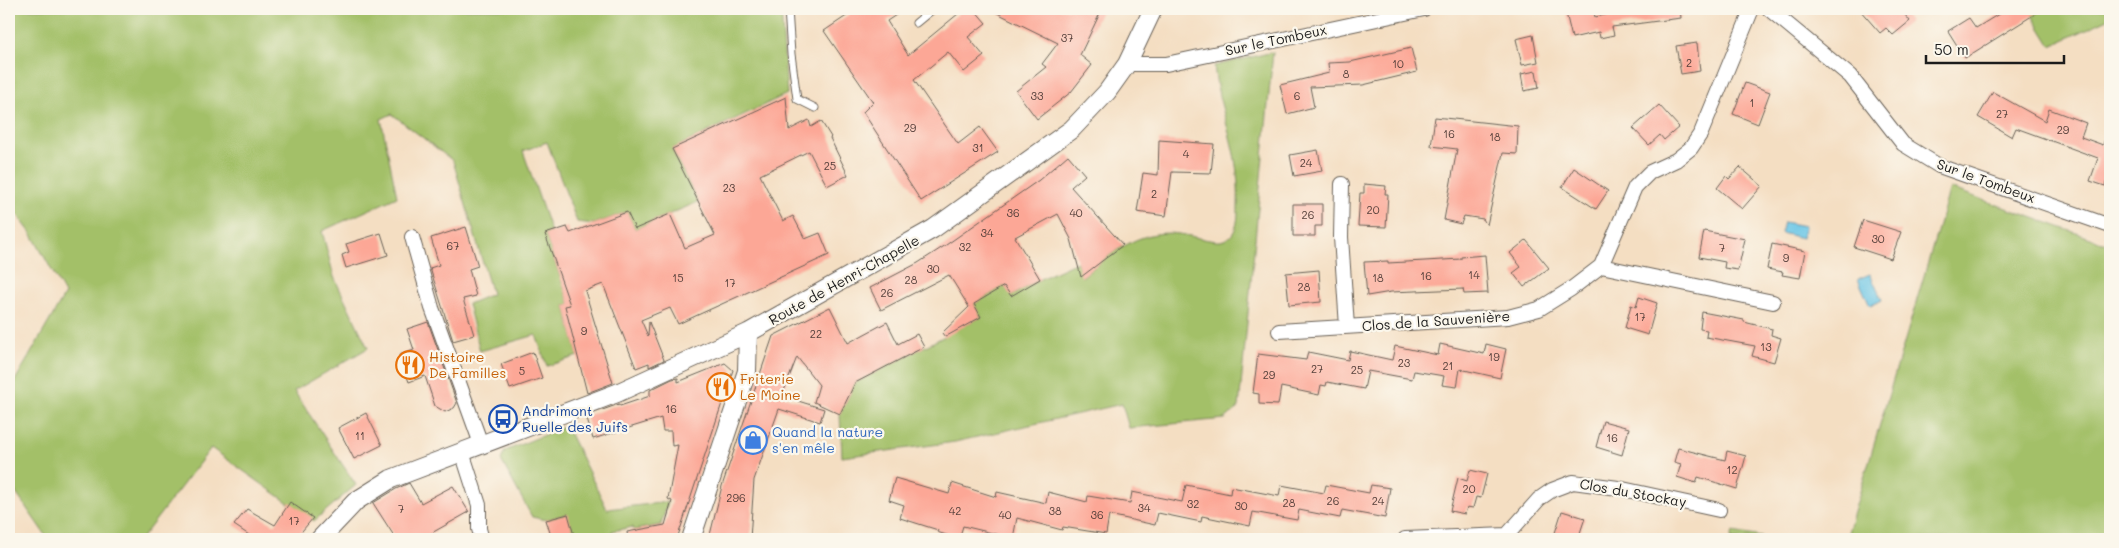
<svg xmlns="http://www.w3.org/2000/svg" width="2119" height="548" font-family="Mali,sans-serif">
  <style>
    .green { fill: #a3c067; stroke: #606e42 }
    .water { fill: #68c5e6; stroke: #427081 }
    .building { fill: #fca796 }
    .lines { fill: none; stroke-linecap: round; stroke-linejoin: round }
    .service-casing { stroke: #686056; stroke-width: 9 }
    .minor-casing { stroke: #686056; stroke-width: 16 }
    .tertiary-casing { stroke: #686056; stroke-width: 20 }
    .service { stroke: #fff; stroke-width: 7 }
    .minor { stroke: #fff; stroke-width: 14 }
    .tertiary { stroke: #fff; stroke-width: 18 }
    .labels { text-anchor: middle; stroke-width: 4.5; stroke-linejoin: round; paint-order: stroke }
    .number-label { font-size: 11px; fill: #543f3a }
    .street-label { font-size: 14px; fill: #1c1c1c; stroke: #fbf7ec }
    .food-label { font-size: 14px; fill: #c56008; stroke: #fbf7ec; text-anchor: start }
    .transit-label { font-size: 14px; fill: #164399; stroke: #fbf7ec; text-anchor: start }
    .shop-label { font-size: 14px; fill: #366cbe; stroke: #fbf7ec; text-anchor: start }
  </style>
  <rect width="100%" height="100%" fill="#fbf7ec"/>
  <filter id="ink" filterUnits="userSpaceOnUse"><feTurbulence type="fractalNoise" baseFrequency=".02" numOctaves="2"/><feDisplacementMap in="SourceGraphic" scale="10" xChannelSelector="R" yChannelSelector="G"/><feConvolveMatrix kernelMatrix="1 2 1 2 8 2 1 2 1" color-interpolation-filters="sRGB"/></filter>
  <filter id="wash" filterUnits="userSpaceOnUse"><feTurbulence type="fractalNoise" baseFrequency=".0096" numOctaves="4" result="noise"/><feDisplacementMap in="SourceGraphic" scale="20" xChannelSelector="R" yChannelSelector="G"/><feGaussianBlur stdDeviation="1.12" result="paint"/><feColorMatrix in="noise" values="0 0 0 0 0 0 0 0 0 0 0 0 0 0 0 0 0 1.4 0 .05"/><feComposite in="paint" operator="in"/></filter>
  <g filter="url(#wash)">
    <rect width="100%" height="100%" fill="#f4dec2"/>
    <path class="green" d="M9,9H781L787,94L672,149L698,202L635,229L627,212L594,224L577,222L547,142L523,151L551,232L545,234L570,305L565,306L578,356L547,366L536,335L480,351L468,304L492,294L453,161L392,114L381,119L397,197L322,231L334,277L368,348L294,391L356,485L314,521L211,448L141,539H48L9,483V391L65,294L31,233L9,204Z
      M2028,9H2110V18L2051,46Z
      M1273,52L1239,407L1225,419L1129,428L1122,404L955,442L842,457L840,414L855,383L981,317L974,304L1004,286L1012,296L1040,279L1077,262L1082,277C1111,254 1139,228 1179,234C1188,235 1213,242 1220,241C1237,238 1238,221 1238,208C1240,168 1232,145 1222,107C1218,94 1216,80 1214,66Z
      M1950,188L2110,245V539H1846Z
      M566,426L607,509L668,502L661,525L634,530L633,527L612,531L613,537L602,539H575L567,514L546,520L532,517L501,460L505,451Z
      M1733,532L1772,539H1731Z"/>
    <path class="water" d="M1784,222L1805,226L1802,238L1781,233Z
      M1870,274L1882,300L1870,306L1858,279Z"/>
    <g id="blocks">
      <path class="building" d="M857,9H905L887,21L908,55L964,9H974L986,23L968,37L984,56L964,72L948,52L914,80L958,144L980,127L998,152L921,201L863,112L873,102L824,31Z
        M989,9H1102L1080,55L1092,65L1071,92L1037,119L1016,91L1046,67L1042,64L1058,43Z
        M1586,9H1593L1595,17L1633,9H1680L1681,18L1612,27L1614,35L1600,38L1599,32L1572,38L1566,13Z
        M1859,9H1900L1910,21L1893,35L1886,28L1880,33Z
        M2007,9H2043L1965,58L1948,31L1969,18L1976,28Z
        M1533,35L1538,62L1522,65L1516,39Z
        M1697,43L1700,71L1681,74L1676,46Z
        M1411,48L1417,72L1363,85L1310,87L1314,107L1287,114L1280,85L1329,73L1328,63L1350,62Z
        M1536,71L1539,88L1524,91L1521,74Z
        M1745,83L1770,92L1758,124L1733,114Z
        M1993,92L2045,121L2049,109L2086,123L2081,137L2103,145L2108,129H2110V171L2105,186L2090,181L2098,158L2016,128L2012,137L1978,117Z
        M786,97L789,130L809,120L811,127L821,121L831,137L830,138L848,175L827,186L809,151L760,175L783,221L793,216L805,239L820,233L829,255L678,324L670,308L641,320L648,336L649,322L664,360L649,367V363L636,368L603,284L585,291L613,383L587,393L565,306L570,305L545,234L567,227L570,233L627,212L635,229L670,214L685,248L715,235L672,149Z
        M1659,105L1679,127L1664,140L1660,135L1649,145L1633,128Z
        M1435,117L1518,126L1517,154L1503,153L1487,225L1483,219L1464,216L1461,224L1444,220L1457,149L1431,146Z
        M1159,140L1214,144L1211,173L1172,172L1166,216L1137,212L1143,173L1158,175Z
        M1318,150L1322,171L1294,176L1290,155Z
        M1068,155L1085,175L1071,187L1123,245L1081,277L1071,239L1058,214L1015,237L1040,279L1011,296L1004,286L974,304L981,317L945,337L942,333L969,307L949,275L881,310L870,288L918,263L946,245L1039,180Z
        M1740,167L1762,186L1742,209L1717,188L1726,176L1729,179Z
        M1574,168L1608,191L1596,209L1562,187Z
        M1364,184L1386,186L1385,194H1388L1386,227L1358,226L1360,193H1364Z
        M1293,204H1322V226H1315V236H1293Z
        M1863,220L1901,232L1891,259L1854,247Z
        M466,227L478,266L469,269L476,296L463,299L474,335L453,341L430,268L439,265L431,238Z
        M1704,231L1745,239L1738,270L1724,268L1725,262L1699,257Z
        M381,233L388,255L346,268L342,255L349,252L346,244Z
        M1526,240L1549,268L1524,287L1513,273L1521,267L1510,253Z
        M1772,244L1805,251L1800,278L1782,275L1783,272L1767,269Z
        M1485,255L1488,293L1464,294L1463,289L1391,292L1367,296L1364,262L1388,261V263L1461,259V257Z
        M1319,270L1321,302L1289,305L1286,273Z
        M1639,297L1657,303L1648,335L1625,328L1631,305L1636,307Z
        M830,307L848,343L887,322L898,344L917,334L924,347L855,383L840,414L814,402L819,385L797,357L782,396L824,409L820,422L779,409L754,480L750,539H709L722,486L773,336Z
        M1702,312L1744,320V322L1772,329L1771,335L1781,338L1774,362L1752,356L1755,346L1706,337L1707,330L1700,329Z
        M428,322L457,403L454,408L445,412L435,406L425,376L409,382L399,355L414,350L407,329Z
        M1440,344L1484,354L1486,344L1506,349L1500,378L1460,369L1457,387L1442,385L1444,376L1414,371L1412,379L1368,371L1364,389L1327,382L1326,386L1321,385L1319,395L1281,387L1278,405L1259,404V394L1253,393L1258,354L1306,360L1308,352L1348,360L1350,351L1392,360L1395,346L1438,355Z
        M533,352L542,378L510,389L501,364Z
        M725,363L733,370L677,539H628L627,532L665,525L672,501L668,499L678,445L672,446L671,431H663L661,418L593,439L586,416L619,404L620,406L650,396V390L672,379L678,378V382Z
        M366,413L382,445L354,459L338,428Z
        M1603,421L1629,428L1622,455L1596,447Z
        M1678,448L1725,460L1727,451L1746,456L1737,489L1698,477L1696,483L1677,477L1681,464L1674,462Z
        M1470,470L1487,474L1481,498L1476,497L1473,508L1467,507L1465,514L1450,511L1458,478L1467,481Z
        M895,478L949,494L952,483L996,497L997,492L1046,503L1048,492L1087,502L1088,496L1130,503L1132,492L1182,502L1186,485L1230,494L1231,487L1279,496L1281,485L1324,493L1326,485L1369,493L1371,485L1390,488L1385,518L1342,510L1340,518L1299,510L1297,520L1253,512L1250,526L1202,516L1201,522L1158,513L1155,525L1109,515L1106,534L1063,527L1062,530L1017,518L1013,538L963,526L959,539L937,532L938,530L900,518L904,505L889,500Z
        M409,483L421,503L453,486L469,512L421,539H396L373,503L396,489Z
        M290,502L313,518L297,537L301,539H255L234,525L247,509L275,525Z
        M1562,511L1585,518L1578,539H1553Z
        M568,514L575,539H552L546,520Z"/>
    </g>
  </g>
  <g filter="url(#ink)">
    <use href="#blocks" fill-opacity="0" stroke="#686056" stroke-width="1"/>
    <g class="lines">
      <defs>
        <path id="service" d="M788,9L791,54L797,99L815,108
          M916,23L933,9"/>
        <path id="minor" d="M1769,9L1850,76L1903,144L1939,166L2110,226
          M1127,64H1166L1424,9
          M1342,184L1341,237L1347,327
          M412,237L432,308L481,444
          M1601,266L1773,302
          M1279,331L1508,317L1539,309L1571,289L1601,266L1635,187L1650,172L1676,160L1691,148L1701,133L1752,9
          M462,452L479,505V529L482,539
          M1405,539L1507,535L1539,499L1552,490L1573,482L1618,488L1719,510"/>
        <path id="tertiary" d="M320,539L356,501L391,479L617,393L748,333L933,229L1072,129L1107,92L1127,64L1153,9
          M691,539L747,371L748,333"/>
      </defs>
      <use href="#service" class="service-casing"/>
      <use href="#minor" class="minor-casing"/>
      <use href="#tertiary" class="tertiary-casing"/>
      <use href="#service" class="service"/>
      <use href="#minor" class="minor"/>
      <use href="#tertiary" class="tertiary"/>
    </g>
  </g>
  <defs>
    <symbol id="restaurant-ring" viewBox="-11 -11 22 22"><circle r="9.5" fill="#fbf7ec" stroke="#e8710a" stroke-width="1.5"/><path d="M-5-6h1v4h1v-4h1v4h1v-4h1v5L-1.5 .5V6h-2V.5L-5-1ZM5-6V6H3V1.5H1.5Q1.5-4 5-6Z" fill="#e8710a"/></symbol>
    <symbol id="bus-ring" viewBox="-11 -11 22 22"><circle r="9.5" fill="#fbf7ec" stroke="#1a4fb4" stroke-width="1.5"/><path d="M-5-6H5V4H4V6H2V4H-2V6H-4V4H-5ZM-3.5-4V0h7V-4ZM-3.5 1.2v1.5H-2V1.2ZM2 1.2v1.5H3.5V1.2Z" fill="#1a4fb4"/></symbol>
    <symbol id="shop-ring" viewBox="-11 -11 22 22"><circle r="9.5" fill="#fbf7ec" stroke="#3f7fe0" stroke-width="1.5"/><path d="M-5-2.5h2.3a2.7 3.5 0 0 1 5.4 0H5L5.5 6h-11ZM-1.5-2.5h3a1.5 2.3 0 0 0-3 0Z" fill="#3f7fe0"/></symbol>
  </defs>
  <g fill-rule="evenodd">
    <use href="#restaurant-ring" x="394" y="349" width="32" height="32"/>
    <use href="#restaurant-ring" x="705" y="371" width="32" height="32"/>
    <use href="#bus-ring" x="487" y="403" width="32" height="32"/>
    <use href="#shop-ring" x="737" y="424" width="32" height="32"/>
  </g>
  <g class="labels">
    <g class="number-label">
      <text x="1067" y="42">37</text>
      <text x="1689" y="67">2</text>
      <text x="1398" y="68">10</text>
      <text x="1346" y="78">8</text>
      <text x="1037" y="100">33</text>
      <text x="1297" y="100">6</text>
      <text x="1752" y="107">1</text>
      <text x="2002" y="118">27</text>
      <text x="910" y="132">29</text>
      <text x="2063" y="134">29</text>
      <text x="1449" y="138">16</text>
      <text x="1495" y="141">18</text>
      <text x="978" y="152">31</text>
      <text x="1186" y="158">4</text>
      <text x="1306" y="167">24</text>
      <text x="830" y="170">25</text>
      <text x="729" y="192">23</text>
      <text x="1154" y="198">2</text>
      <text x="1373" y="214">20</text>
      <text x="1013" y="217">36</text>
      <text x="1076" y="217">40</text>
      <text x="1308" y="219">26</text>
      <text x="987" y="237">34</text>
      <text x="1878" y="243">30</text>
      <text x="453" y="250">67</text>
      <text x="965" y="251">32</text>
      <text x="1722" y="252">7</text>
      <text x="1786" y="262">9</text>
      <text x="933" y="273">30</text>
      <text x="1474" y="279">14</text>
      <text x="1426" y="280">16</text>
      <text x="678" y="282">15</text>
      <text x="1378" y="282">18</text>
      <text x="911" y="284">28</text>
      <text x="730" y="287">17</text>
      <text x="1304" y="291">28</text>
      <text x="887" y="297">26</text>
      <text x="1640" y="321">17</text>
      <text x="584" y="335">9</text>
      <text x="816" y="338">22</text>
      <text x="1766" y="351">13</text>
      <text x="1494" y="361">19</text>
      <text x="1404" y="367">23</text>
      <text x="1448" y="370">21</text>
      <text x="1317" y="373">27</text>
      <text x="1357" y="374">25</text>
      <text x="522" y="375">5</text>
      <text x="1269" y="379">29</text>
      <text x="671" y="413">16</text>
      <text x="360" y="440">11</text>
      <text x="1612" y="442">16</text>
      <text x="1732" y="474">12</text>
      <text x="1469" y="493">20</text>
      <text x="736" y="502">296</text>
      <text x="1333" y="505">26</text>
      <text x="1378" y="505">24</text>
      <text x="1289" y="507">28</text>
      <text x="1193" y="508">32</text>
      <text x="1241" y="510">30</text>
      <text x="1144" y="512">34</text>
      <text x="401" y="513">7</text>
      <text x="955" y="515">42</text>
      <text x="1055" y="515">38</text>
      <text x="1005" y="519">40</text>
      <text x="1097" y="519">36</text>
      <text x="294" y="525">17</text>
    </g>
    <g class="street-label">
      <text transform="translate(1276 40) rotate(-12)" y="5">Sur le Tombeux</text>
      <text transform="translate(1986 181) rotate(20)" y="5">Sur le Tombeux</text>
      <text transform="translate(844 280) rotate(-29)" y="5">Route de Henri-Chapelle</text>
      <text transform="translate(1436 321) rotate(-4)" y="5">Clos de la Sauvenière</text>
      <text transform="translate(1633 493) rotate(10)" y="5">Clos du Stockay</text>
    </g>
    <g class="food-label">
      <text x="429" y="362">Histoire<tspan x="429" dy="16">De Familles</tspan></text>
      <text x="740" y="384">Friterie<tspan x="740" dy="16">Le Moine</tspan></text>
    </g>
    <g class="transit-label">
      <text x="522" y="416">Andrimont<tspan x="522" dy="16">Ruelle des Juifs</tspan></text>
    </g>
    <g class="shop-label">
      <text x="772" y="437">Quand la nature<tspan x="772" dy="16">s'en mêle</tspan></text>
    </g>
  </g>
  <rect width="2119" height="548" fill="none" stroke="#fbf7ec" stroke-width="30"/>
  <path d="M1926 55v8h138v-8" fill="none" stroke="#1c1c1c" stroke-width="2.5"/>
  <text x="1934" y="55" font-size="15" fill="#1c1c1c" stroke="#fbf7ec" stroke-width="4" paint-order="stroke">50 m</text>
</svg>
